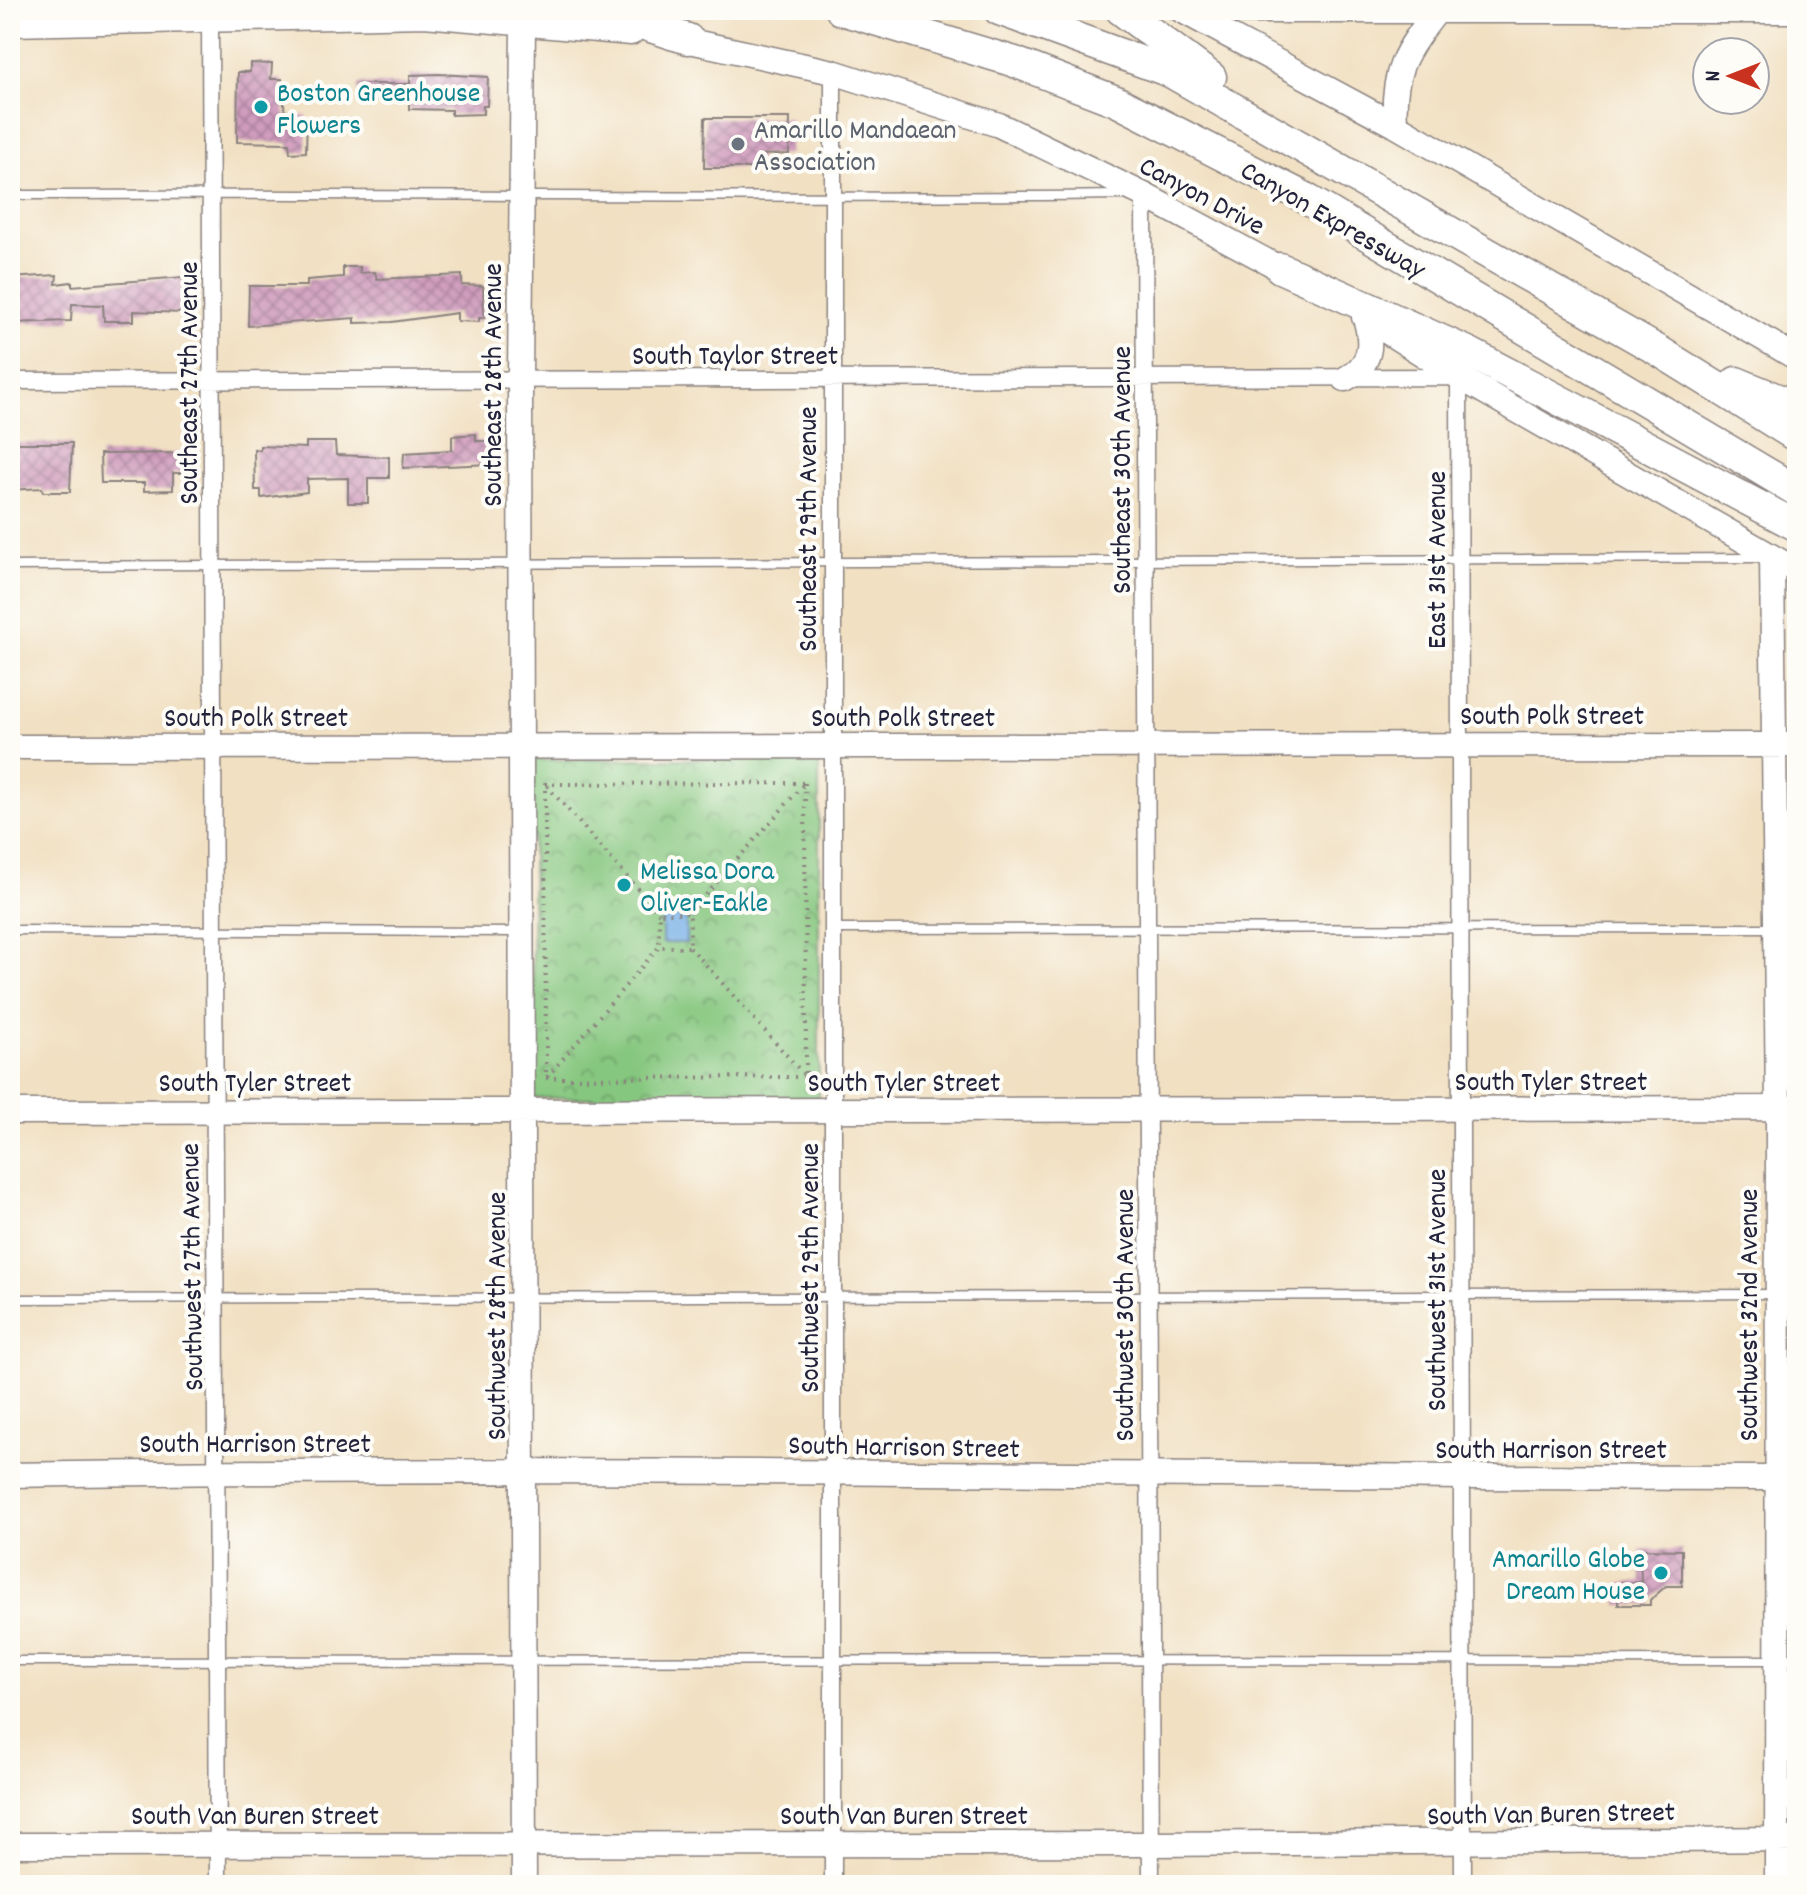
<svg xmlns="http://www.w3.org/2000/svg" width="1807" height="1895" font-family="Dekko,sans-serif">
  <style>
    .park { fill: url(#park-crowns); stroke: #54745d; stroke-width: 2 }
    .water { fill: #77afe7; stroke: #4c6891; stroke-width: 2 }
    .building { fill: url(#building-cross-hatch) }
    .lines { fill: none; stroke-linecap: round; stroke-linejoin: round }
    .lane-casing { stroke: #8a817e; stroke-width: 11 }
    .street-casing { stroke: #8a817e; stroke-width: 19 }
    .secondary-casing { stroke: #8a817e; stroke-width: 27 }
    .highway-casing { stroke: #8a817e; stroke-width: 33 }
    .path { stroke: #8a817e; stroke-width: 4; stroke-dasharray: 2 6; stroke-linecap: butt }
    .lane { stroke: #fff; stroke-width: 8 }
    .street { stroke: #fff; stroke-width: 16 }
    .secondary { stroke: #fff; stroke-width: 24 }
    .highway { stroke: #fff; stroke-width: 30 }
    .culture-dot { fill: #0f9aa8; stroke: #fdfcf7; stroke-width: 3 }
    .worship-dot { fill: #6b7280; stroke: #fdfcf7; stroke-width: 3 }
    .labels { text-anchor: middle; stroke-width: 8; stroke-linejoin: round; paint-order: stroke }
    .culture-label { font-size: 28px; fill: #0d838f; stroke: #fdfcf7; text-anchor: start }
    .worship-label { font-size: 28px; fill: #5b616d; stroke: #fdfcf7; text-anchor: start }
    .street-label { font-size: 28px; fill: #22223b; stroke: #fdfcf7 }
  </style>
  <defs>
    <pattern id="park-crowns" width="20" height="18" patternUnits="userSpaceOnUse" patternTransform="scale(2)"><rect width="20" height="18" fill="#86c77f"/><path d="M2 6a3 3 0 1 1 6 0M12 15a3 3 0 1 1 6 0" fill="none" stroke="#6da169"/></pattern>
    <pattern id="building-cross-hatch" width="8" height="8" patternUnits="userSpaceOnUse" patternTransform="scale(2)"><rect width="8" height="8" fill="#d09cbd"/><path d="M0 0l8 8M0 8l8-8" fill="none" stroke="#a87f9b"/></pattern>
  </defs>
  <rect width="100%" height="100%" fill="#fdfcf7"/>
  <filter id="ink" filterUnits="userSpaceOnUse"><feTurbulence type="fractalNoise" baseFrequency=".0125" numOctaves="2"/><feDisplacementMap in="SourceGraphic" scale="16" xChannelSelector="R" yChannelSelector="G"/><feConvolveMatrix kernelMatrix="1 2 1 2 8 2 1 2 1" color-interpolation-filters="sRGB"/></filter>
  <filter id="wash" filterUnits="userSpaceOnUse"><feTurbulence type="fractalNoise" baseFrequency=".006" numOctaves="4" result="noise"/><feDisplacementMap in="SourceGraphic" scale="32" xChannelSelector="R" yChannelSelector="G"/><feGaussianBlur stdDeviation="1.8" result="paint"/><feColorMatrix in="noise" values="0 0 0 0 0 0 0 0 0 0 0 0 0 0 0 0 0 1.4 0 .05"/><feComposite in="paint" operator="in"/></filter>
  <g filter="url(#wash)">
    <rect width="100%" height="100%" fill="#f1e0c2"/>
    <path class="park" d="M819,758V1098H533L532,760Z"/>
    <path class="water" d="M662,916H686V943H662Z"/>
    <g id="blocks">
      <path class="building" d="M250,63L272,64L271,79H282L285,116H307L306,152L290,153L289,143L237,142L238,72H250Z
        M439,74L488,77L487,106H483V114L451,115V110L409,109V101L358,100V84H410V75Z
        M705,118H790L789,154L759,155V168H704Z
        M343,267H360V273L375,272L377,279L462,275V285L483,286L484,318H479V322L457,321V313L392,322L355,323V318L248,326L249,286H307V280L343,277Z
        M57,275L56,284L72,282V286L183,277L182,313L134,311V321H104L103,305L72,304L71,321L10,323V278Z
        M476,434V441H490V464L403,468L404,453L452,450V436Z
        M306,442H335L336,455L389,457V478H368V503H348V478L307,479V492L261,498V490H255L254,449L260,450V446L306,448Z
        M16,443H72L70,492H43L42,488L10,490V448H16Z
        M186,453V473H173V490L144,491V483H101L100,454Z
        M1640,1549L1682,1550V1586H1666L1650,1600V1605H1618V1583L1641,1582Z"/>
    </g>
  </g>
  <g filter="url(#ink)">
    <use href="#blocks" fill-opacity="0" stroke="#8a817e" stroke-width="2"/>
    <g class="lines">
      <defs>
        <path id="lane" d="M10,195C383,193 755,200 1128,195
          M10,566L1760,558
          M833,929L1797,928
          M10,930L518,932
          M10,1299L1797,1294
          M10,1661L1797,1660"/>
        <path id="street" d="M210,21L218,1885
          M833,72V1885
          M1144,195L1151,1885
          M10,381L1459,377L1463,1885"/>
        <path id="secondary" d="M1181,10L1395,125L1797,358
          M1185,11H1797
          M523,23L520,381L524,1885
          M10,24L424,15L631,33
          M671,37L833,72L999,125L1144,195L1294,276
          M1395,125C1392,71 1404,53 1437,11
          M1364,317L1459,377L1797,571
          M1345,379C1372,365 1373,344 1365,318
          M1772,558L1778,1108L1777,1885
          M10,747L1797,745
          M10,1112L1797,1108
          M10,1475C606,1465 1201,1478 1797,1478
          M10,1845L1151,1844L1797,1839"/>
        <path id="highway" d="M573,10L632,21L688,39
          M841,10L1012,61L1116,101L1300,195L1797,491
          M999,10L1170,72L1659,351L1797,437
          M1121,10L1211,77
          M1280,268L1470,353L1797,526
          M1736,382L1797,407"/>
      </defs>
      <use href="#lane" class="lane-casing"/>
      <use href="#street" class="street-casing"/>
      <use href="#secondary" class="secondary-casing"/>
      <use href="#highway" class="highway-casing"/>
      <path class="path" d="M805,783L806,1077L546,1078L545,784Z
        M547,786L659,913
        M690,913L805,783
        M690,947L806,1077L817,1076
        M547,1077L659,947V913H690V947H659"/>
      <use href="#lane" class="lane"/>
      <use href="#street" class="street"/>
      <use href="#secondary" class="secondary"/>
      <use href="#highway" class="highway"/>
    </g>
  </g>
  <g class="culture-dot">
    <circle cx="261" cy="107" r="8"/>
    <circle cx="624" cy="885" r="8"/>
    <circle cx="1661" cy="1573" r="8"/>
  </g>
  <circle class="worship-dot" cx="738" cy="144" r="8"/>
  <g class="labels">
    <g class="culture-label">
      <text x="277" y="101">Boston Greenhouse<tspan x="277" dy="32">Flowers</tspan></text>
      <text x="640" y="879">Melissa Dora<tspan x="640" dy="32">Oliver-Eakle</tspan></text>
      <text x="1645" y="1567" text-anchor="end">Amarillo Globe<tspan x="1645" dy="32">Dream House</tspan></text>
    </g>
    <g class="worship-label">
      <text x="754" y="138">Amarillo Mandaean<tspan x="754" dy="32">Association</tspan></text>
    </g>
    <g class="street-label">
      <text transform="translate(1203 194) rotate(28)" y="10">Canyon Drive</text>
      <text transform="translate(1334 218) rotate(30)" y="10">Canyon Expressway</text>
      <text x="735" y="364">South Taylor Street</text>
      <text transform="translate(187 383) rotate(-90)" y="10">Southeast 27th Avenue</text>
      <text transform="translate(491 385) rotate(-90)" y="10">Southeast 28th Avenue</text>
      <text transform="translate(1120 470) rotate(-90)" y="10">Southeast 30th Avenue</text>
      <text transform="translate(806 529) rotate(-90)" y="10">Southeast 29th Avenue</text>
      <text transform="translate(1435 560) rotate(-90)" y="10">East 31st Avenue</text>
      <text x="1552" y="724">South Polk Street</text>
      <text x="256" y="726">South Polk Street</text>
      <text x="903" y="726">South Polk Street</text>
      <text x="1551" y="1090">South Tyler Street</text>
      <text x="255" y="1091">South Tyler Street</text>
      <text x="904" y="1091">South Tyler Street</text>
      <text transform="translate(190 1267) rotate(-91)" y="10">Southwest 27th Avenue</text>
      <text transform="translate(808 1268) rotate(-90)" y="10">Southwest 29th Avenue</text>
      <text transform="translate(1435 1290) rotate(-90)" y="10">Southwest 31st Avenue</text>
      <text transform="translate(1123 1315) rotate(-90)" y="10">Southwest 30th Avenue</text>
      <text transform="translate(1747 1315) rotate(-90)" y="10">Southwest 32nd Avenue</text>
      <text transform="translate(495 1316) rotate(-90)" y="10">Southwest 28th Avenue</text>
      <text x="255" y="1452">South Harrison Street</text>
      <text transform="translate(904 1445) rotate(1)" y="10">South Harrison Street</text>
      <text x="1551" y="1458">South Harrison Street</text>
      <text transform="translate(1551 1812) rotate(-1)" y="10">South Van Buren Street</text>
      <text x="255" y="1824">South Van Buren Street</text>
      <text x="904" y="1824">South Van Buren Street</text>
    </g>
  </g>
  <rect width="1807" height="1895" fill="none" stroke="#fdfcf7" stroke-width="40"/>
  <g transform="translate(1731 76) rotate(270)"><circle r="38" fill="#fdfcf7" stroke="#a5a5ac" stroke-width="2"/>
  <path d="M0-6L14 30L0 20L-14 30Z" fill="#c8321e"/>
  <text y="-12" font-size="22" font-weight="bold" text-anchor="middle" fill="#22223b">N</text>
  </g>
</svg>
